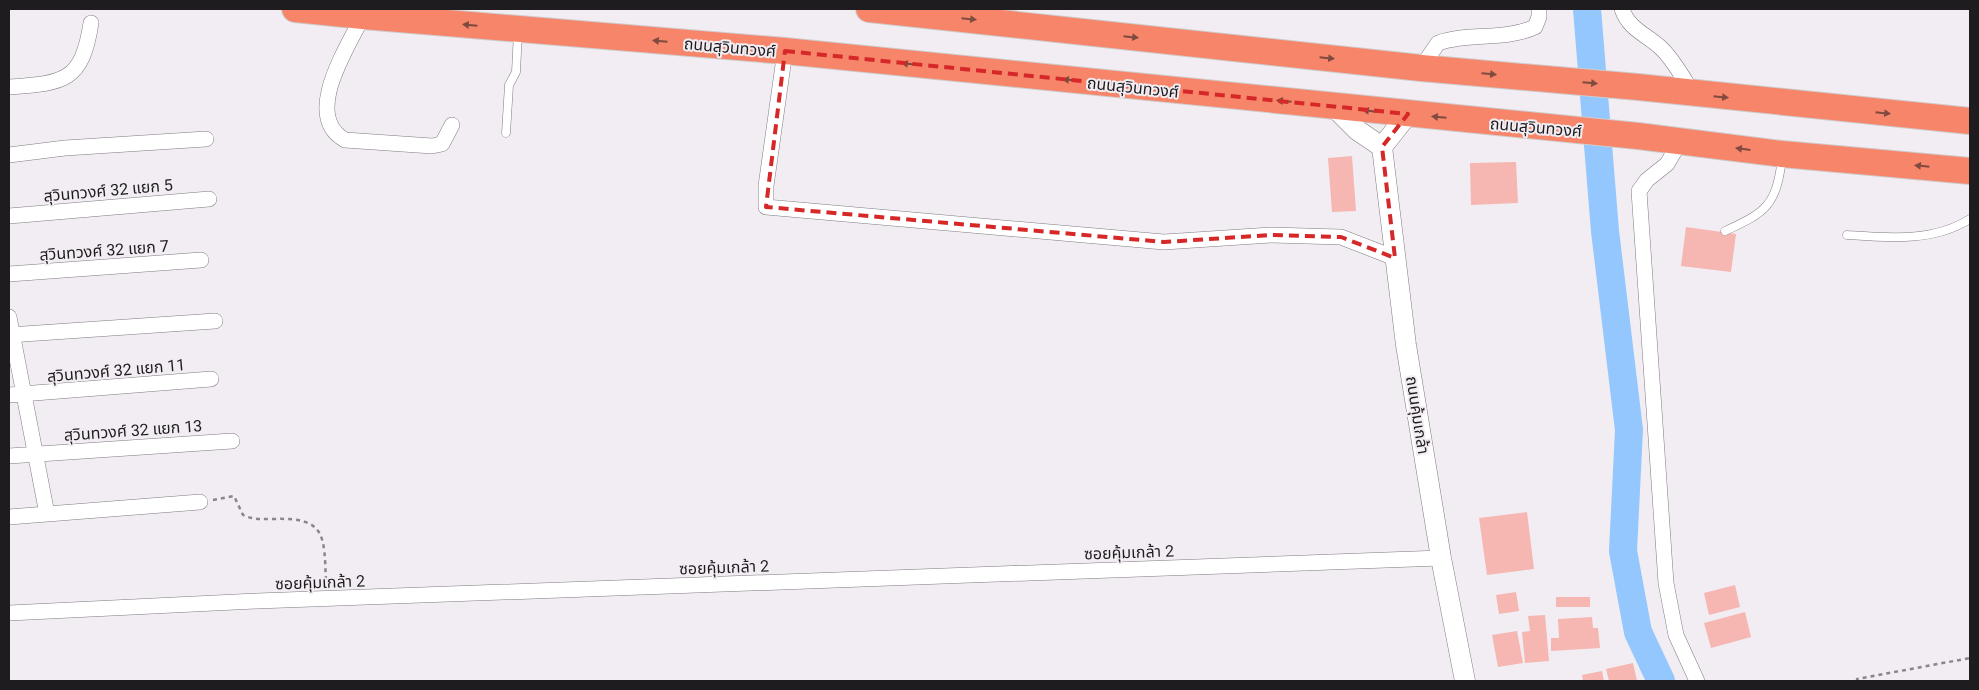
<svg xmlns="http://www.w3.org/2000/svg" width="1979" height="690" font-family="Roboto,'Noto Sans Thai',sans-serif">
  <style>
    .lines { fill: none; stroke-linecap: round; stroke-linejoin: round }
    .river { stroke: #93c7fd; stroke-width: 28 }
    .building { fill: #f6b6b1 }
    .lane-casing { stroke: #7f7b80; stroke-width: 9 }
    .street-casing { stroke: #7f7b80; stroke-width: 16 }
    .secondary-casing { stroke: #7f7b80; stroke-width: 21 }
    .highway-casing { stroke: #cecdce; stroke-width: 28 }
    .path { stroke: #89868a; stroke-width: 2.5; stroke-dasharray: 4 4; stroke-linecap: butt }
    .lane { stroke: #fff; stroke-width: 8 }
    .street { stroke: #fff; stroke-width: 15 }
    .secondary { stroke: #fff; stroke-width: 20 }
    .highway { stroke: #f68569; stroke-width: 26 }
    .oneway { fill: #7f4b40 }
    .marked { fill: none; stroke: #d62828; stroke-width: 4; stroke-dasharray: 10 6; stroke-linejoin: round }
    .labels { text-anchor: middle; stroke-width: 4; stroke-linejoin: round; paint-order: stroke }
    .street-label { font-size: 16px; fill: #1e1c1e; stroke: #f2edf3 }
  </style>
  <rect width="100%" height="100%" fill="#f2edf3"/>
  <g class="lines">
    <path class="river" d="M1587,9L1605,231L1629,430L1623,551L1638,632L1661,681"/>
  </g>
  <path class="building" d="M1352,156L1356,211L1332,212L1328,158Z
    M1516,162L1518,203L1471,205L1470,163Z
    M1686,227L1736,234L1731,272L1681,266Z
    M1527,512L1534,569L1487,575L1479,518Z
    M1735,585L1740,607L1709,615L1704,593Z
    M1516,592L1519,611L1499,614L1496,595Z
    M1556,597H1590V607H1556Z
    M1745,612L1751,637L1711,648L1704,623Z
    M1545,615L1549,661L1525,663L1522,632L1530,631L1528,616Z
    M1592,617L1593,628H1598L1600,648L1551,651V638H1559L1558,619Z
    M1517,631L1523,663L1498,667L1492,635Z
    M1633,663L1637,681H1609L1606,669Z
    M1602,671L1604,681H1583L1582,675Z"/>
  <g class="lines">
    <defs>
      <path id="lane" d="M506,133L509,85L516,72L518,32
        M1725,231C1767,212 1776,205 1782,159
        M1847,235C1890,238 1933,242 1970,219"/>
      <path id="street" d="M1622,9C1629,30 1648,35 1662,49C1675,62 1684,79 1693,94
        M363,16C347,48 302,116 345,140L432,146L442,144L452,125
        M785,51L766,186V207L1164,242L1271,235L1341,237L1395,258
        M1421,68L1438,43C1470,32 1504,41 1535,27L1539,17V9
        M9,87C64,83 82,82 91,23
        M1680,142L1667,164L1647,180L1639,191L1666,583L1676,635L1697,681
        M9,155L65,148L206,139
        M9,216L209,199
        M9,274L201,260
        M9,317L47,514
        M9,335L215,321
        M9,395L211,379
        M9,456L232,441
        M9,517L200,502
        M9,613L257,601L1441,558"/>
      <path id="secondary" d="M1333,106L1357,130L1382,147
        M1408,114L1382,147L1406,345L1441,558L1465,681"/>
      <path id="highway" d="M295,9L363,16L785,51L1638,136L1782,154L1970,171
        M869,9L1421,68L1638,87L1970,121"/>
    </defs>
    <use href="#lane" class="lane-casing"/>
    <use href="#street" class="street-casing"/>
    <use href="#secondary" class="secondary-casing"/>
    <use href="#highway" class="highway-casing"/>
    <path class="path" d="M213,500L234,496L243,515C253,520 263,519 274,519C327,517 324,536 326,583
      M1858,681L1857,679L1970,658"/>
    <use href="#lane" class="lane"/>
    <use href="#street" class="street"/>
    <use href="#secondary" class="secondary"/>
    <use href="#highway" class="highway"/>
  </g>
  <defs><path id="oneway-solid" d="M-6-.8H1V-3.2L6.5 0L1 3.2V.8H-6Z" transform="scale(1.25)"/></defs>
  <g class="oneway">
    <use href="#oneway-solid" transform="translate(969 19) rotate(6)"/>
    <use href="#oneway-solid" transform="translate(470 25) rotate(-175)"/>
    <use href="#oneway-solid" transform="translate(1131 37) rotate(6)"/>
    <use href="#oneway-solid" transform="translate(660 41) rotate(-175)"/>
    <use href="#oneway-solid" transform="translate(1327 58) rotate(6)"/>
    <use href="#oneway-solid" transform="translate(909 64) rotate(-174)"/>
    <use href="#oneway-solid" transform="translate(1489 74) rotate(5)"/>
    <use href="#oneway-solid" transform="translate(1070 80) rotate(-174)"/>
    <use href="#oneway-solid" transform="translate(1590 83) rotate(5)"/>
    <use href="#oneway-solid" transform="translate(1721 97) rotate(6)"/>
    <use href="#oneway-solid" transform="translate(1284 101) rotate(-175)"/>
    <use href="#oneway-solid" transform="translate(1370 111) rotate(-173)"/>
    <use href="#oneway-solid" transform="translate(1883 113) rotate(6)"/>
    <use href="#oneway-solid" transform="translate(1439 117) rotate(-175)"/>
    <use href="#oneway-solid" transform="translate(1743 149) rotate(-173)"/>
    <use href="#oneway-solid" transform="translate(1922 166) rotate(-174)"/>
  </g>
  <path class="marked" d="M785,51L1408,114L1382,147L1395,258L1341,237L1271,235L1164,242L766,207Z"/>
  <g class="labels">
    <g class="street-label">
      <text transform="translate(730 47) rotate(5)" y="6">ถนนสุวินทวงศ์</text>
      <text transform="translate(1133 87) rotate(6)" y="6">ถนนสุวินทวงศ์</text>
      <text transform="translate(1536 127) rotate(5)" y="6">ถนนสุวินทวงศ์</text>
      <text transform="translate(108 190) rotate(-5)" y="6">สุวินทวงศ์ 32 แยก 5</text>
      <text transform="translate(104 250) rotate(-4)" y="6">สุวินทวงศ์ 32 แยก 7</text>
      <text transform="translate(116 370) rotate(-5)" y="6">สุวินทวงศ์ 32 แยก 11</text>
      <text transform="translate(1418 415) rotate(81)" y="6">ถนนคุ้มเกล้า</text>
      <text transform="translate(133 430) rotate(-4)" y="6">สุวินทวงศ์ 32 แยก 13</text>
      <text transform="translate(1129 552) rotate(-2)" y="6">ซอยคุ้มเกล้า 2</text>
      <text transform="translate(724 567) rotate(-2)" y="6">ซอยคุ้มเกล้า 2</text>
      <text transform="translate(320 582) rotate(-2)" y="6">ซอยคุ้มเกล้า 2</text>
    </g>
  </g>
  <rect width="1979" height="690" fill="none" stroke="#1e1c1e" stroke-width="20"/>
</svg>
